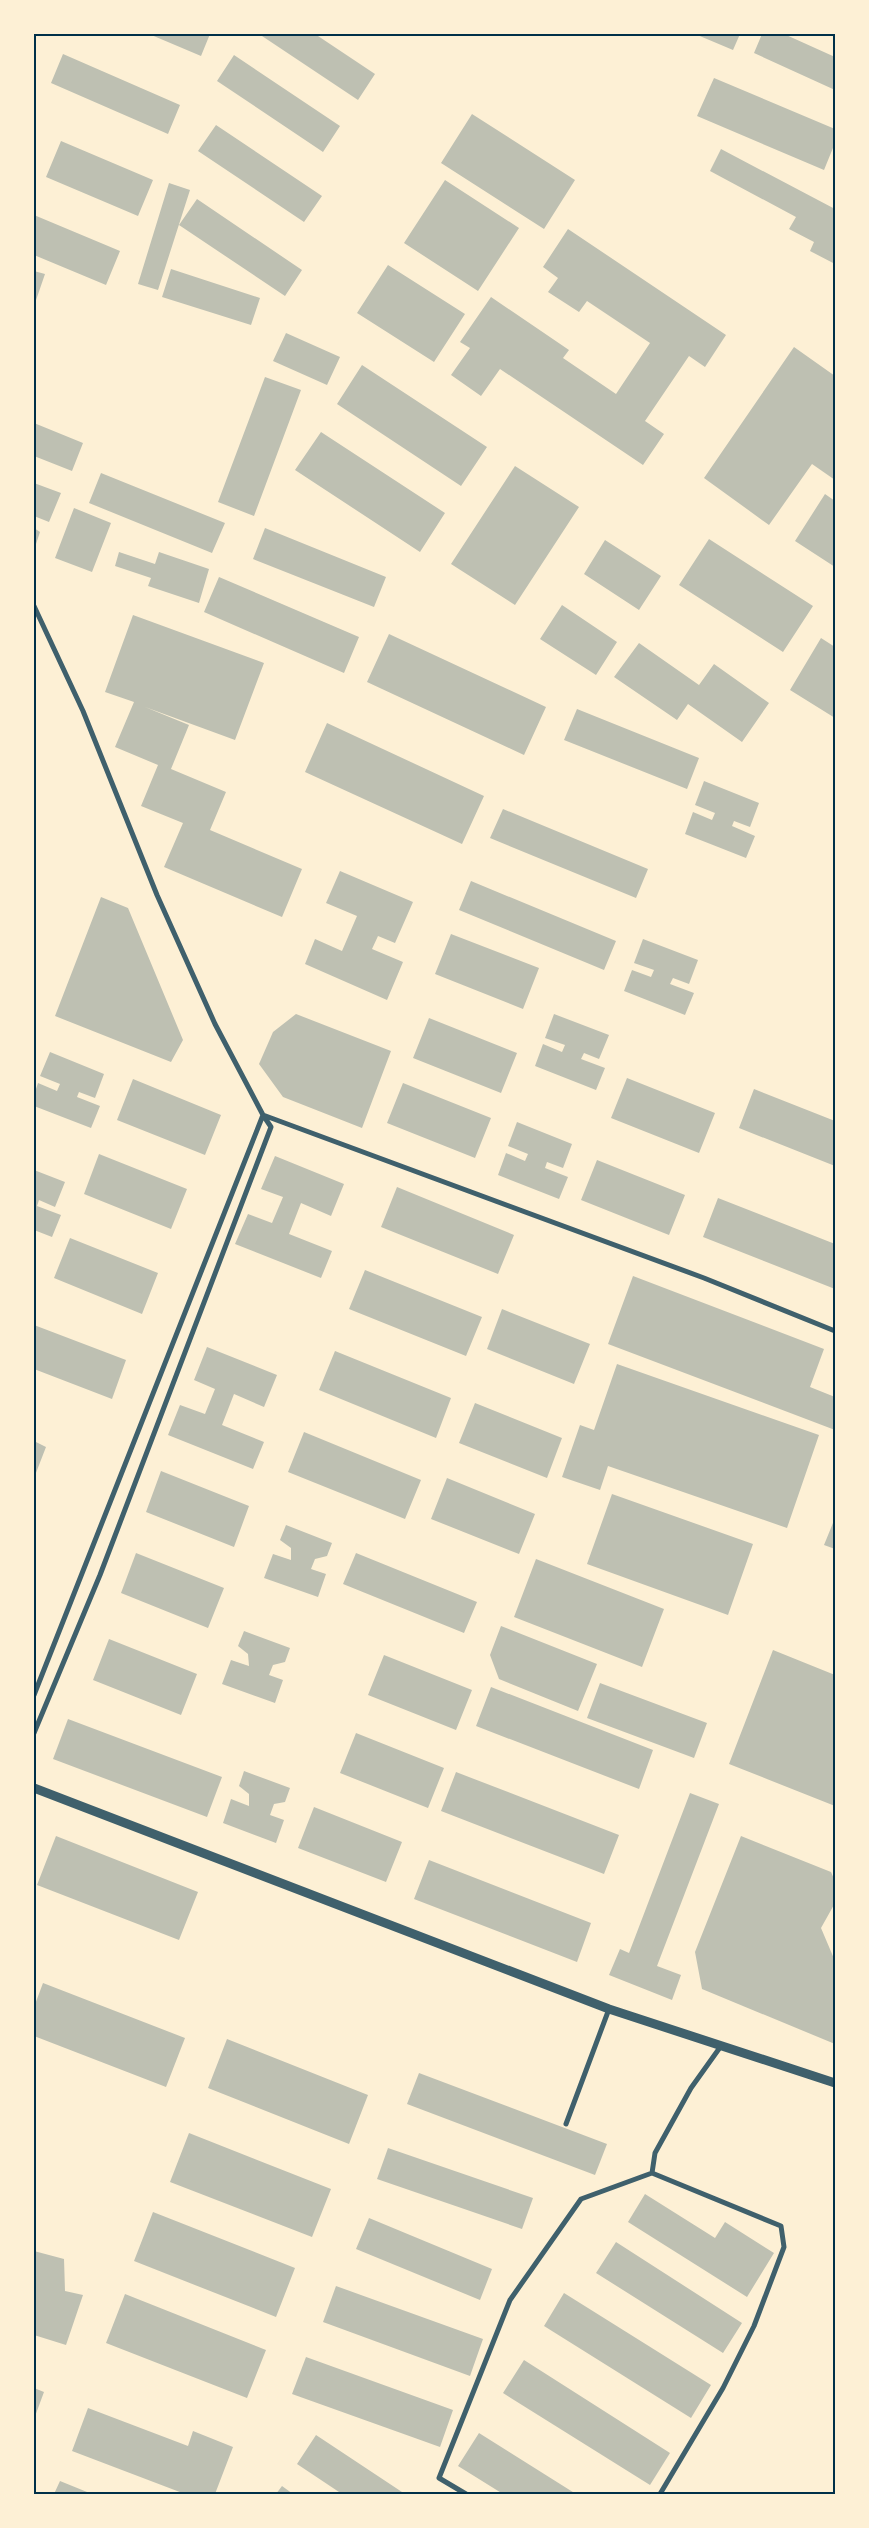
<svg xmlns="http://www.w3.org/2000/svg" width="869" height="2528" font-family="'Source Sans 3',sans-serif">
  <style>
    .building { fill: #bec0b2 }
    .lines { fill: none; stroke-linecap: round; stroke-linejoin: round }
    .minor { stroke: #3f606c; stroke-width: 5 }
    .tertiary { stroke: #3f606c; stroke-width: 9 }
    .neatline { fill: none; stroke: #003049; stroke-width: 2 }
  </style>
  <rect width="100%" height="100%" fill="#fdf0d5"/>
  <path class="building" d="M149,34H210L201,56Z
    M259,34H315L375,74L358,100Z
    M695,34H740L733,50Z
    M762,34H784L835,57V90L754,53Z
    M63,54L180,105L168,134L51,83Z
    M234,55L340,126L323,152L217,81Z
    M714,78L835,129V143L824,170L697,116Z
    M472,114L575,180L544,229L441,163Z
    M216,125L322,196L304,222L198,151Z
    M61,141L153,180L138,216L46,177Z
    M721,149L835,209V264L810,251L814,242L789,229L796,217L710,171Z
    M445,180L519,228L478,291L404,243Z
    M169,183L190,190L158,290L138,284Z
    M197,199L302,270L285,296L179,225Z
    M34,215L120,251L106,285L34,255Z
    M568,229L726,335L705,367L689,356L645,421L664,434L643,465L500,369L481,396L451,375L470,348L460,342L491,297L569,350L563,358L616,394L650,343L587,301L579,312L548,292L558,278L543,267Z
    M388,265L465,314L434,362L357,313Z
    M171,269L260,298L251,325L162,297Z
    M34,271L45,274L34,306Z
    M286,333L340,357L327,385L273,361Z
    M794,347L835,376V480L812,464L769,525L704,478Z
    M362,365L487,447L461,486L337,404Z
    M265,377L301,390L254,516L218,502Z
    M34,423L83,443L72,471L34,456Z
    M321,432L445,513L420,552L295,470Z
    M515,466L579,507L515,605L451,564Z
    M101,473L225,523L212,553L89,503Z
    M34,483L61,493L49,522L34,516Z
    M825,494L835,501V567L795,541Z
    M74,508L111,523L92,572L55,558Z
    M34,528L40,532L34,550Z
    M265,528L386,577L374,607L253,559Z
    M709,539L813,606L783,652L679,585Z
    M605,540L661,576L639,610L584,574Z
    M119,552L155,564L159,552L209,569L199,603L148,586L151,578L115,566Z
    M219,577L359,637L344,673L204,612Z
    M562,605L617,642L596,675L540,639Z
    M133,615L264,663L235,740L145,707L189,725L171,769L226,792L210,830L302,869L282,917L164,867L183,823L141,806L158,765L115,747L134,702L105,692Z
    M389,634L546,707L524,755L367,682Z
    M821,638L835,647V718L790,690Z
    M639,643L699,685L714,664L769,703L742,742L688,704L677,720L614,677Z
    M577,709L699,758L687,789L564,740Z
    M327,723L484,796L462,844L305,772Z
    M704,781L759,803L750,827L734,821L732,826L755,836L746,858L685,834L693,812L712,820L715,813L695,805Z
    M503,809L648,869L636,898L490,838Z
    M340,871L413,902L395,943L378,936L372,949L403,962L387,1000L305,964L315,939L342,951L357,916L326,903Z
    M471,881L616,941L604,970L459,910Z
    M101,897L128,908L183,1040L171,1062L55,1016Z
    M451,934L539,968L523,1009L435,974Z
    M643,939L698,960L689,984L673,978L670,984L694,993L685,1015L624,991L632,970L651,977L654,970L634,963Z
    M296,1014L391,1051L362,1128L283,1097L259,1064L273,1032Z
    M554,1014L609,1035L599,1059L584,1053L581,1059L605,1068L596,1090L535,1066L543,1044L562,1052L565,1045L545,1038Z
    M429,1018L517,1053L501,1093L413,1058Z
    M50,1052L104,1074L95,1098L79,1092L77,1097L100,1106L91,1128L34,1106V1095L38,1083L57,1091L60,1084L40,1076Z
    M627,1078L715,1113L699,1153L611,1118Z
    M133,1079L221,1115L205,1155L117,1120Z
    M403,1083L491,1118L475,1158L387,1123Z
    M754,1089L835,1121V1166L739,1128Z
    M517,1122L572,1144L563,1168L547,1162L545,1168L568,1177L559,1199L498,1175L506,1153L525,1161L528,1154L508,1146Z
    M99,1154L187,1189L171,1229L84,1194Z
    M275,1156L344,1184L331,1216L301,1203L289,1234L332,1251L321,1278L235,1244L248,1214L272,1223L283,1197L261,1189Z
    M597,1160L685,1195L669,1235L581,1200Z
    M34,1170L65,1182L55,1207L39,1200L37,1206L61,1215L52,1237L34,1230Z
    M397,1187L514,1235L498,1274L381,1227Z
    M718,1198L835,1244V1289L703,1237Z
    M70,1238L158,1273L142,1314L54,1278Z
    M365,1270L482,1317L466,1356L349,1309Z
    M633,1276L824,1349L810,1387L835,1397V1430L608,1344Z
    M502,1309L590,1344L574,1384L487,1349Z
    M34,1325L126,1360L112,1399L34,1369Z
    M207,1347L277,1375L264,1407L234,1394L222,1425L264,1442L253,1469L168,1435L180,1405L205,1414L215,1389L194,1380Z
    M335,1351L451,1398L436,1438L319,1390Z
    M617,1364L819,1435L787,1528L608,1466L600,1490L562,1477L580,1425L594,1430Z
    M475,1403L562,1438L547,1478L459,1443Z
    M304,1432L421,1480L405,1519L288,1472Z
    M34,1441L46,1447L34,1478Z
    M161,1471L249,1506L234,1547L146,1512Z
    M447,1478L535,1514L519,1554L431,1519Z
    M612,1494L753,1544L728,1615L587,1564Z
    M835,1518V1549L824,1545Z
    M286,1525L332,1543L327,1556L315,1559L311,1569L326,1574L318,1597L264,1578L273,1554L291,1560V1548L280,1540Z
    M136,1553L224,1588L208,1628L121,1593Z
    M356,1553L477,1602L464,1633L343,1584Z
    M536,1559L664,1609L642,1667L514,1617Z
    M501,1626L597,1664L578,1711L499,1679L490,1655Z
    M244,1631L290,1648L285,1662L273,1665L269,1675L283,1680L275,1703L222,1684L231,1660L249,1666L248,1654L238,1646Z
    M109,1639L197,1674L181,1715L93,1680Z
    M773,1650L835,1675V1806L729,1764Z
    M384,1655L472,1690L456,1730L368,1695Z
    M600,1683L707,1723L694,1758L587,1718Z
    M491,1687L653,1750L639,1789L476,1726Z
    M68,1719L222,1777L207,1817L53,1759Z
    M356,1733L444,1768L428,1808L340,1773Z
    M244,1771L290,1788L285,1802L274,1804L270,1815L284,1820L276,1843L223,1823L231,1799L249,1806V1794L239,1786Z
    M456,1772L619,1835L604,1874L441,1811Z
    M690,1793L719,1804L657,1966L681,1975L672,2000L609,1975L620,1949L629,1953Z
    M314,1807L402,1842L386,1882L298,1848Z
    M56,1836L198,1892L179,1940L37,1885Z
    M741,1836L831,1872L835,1881V1903L821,1928L835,1961V2044L702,1989L695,1952Z
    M429,1860L591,1923L577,1962L414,1899Z
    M43,1983L185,2038L166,2087L34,2036V2007Z
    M227,2039L368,2095L349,2144L208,2088Z
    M419,2073L607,2144L595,2175L407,2104Z
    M189,2133L331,2189L312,2237L170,2182Z
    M388,2148L533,2198L522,2229L377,2179Z
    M645,2194L715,2238L725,2222L774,2253L747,2297L628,2222Z
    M153,2212L295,2268L276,2317L134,2261Z
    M369,2218L492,2269L480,2300L356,2249Z
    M616,2242L742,2323L723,2353L596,2273Z
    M34,2251L64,2259L65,2291L83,2295L66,2345L34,2335Z
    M336,2286L483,2339L470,2376L323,2322Z
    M564,2293L711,2385L691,2418L544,2326Z
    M125,2294L266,2350L247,2398L106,2343Z
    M306,2357L453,2410L440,2447L292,2394Z
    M524,2360L670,2453L650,2485L503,2393Z
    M34,2388L44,2392L34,2419Z
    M88,2408L188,2446L193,2431L233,2447L215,2494H185L72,2451Z
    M479,2433L576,2494H503L458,2466Z
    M316,2435L402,2492L400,2494H342L297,2464Z
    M60,2481L92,2494H54Z
    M282,2486L293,2494H276Z"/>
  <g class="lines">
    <path class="minor" d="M34,606L83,711L157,895L215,1024L263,1115L704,1278L835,1331
      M34,1695L263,1115
      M34,1733L100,1575L271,1127L263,1115
      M566,2124L609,2009
      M466,2494L439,2478L510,2300L581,2199L652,2173
      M660,2494L723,2388L754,2326L784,2247L781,2226L652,2173L655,2153L691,2088L721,2046"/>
    <path class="tertiary" d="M34,1788L609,2009L835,2083"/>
  </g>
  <rect width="869" height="2528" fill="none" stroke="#fdf0d5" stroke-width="70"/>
  <rect x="35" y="35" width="799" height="2458" class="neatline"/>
</svg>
